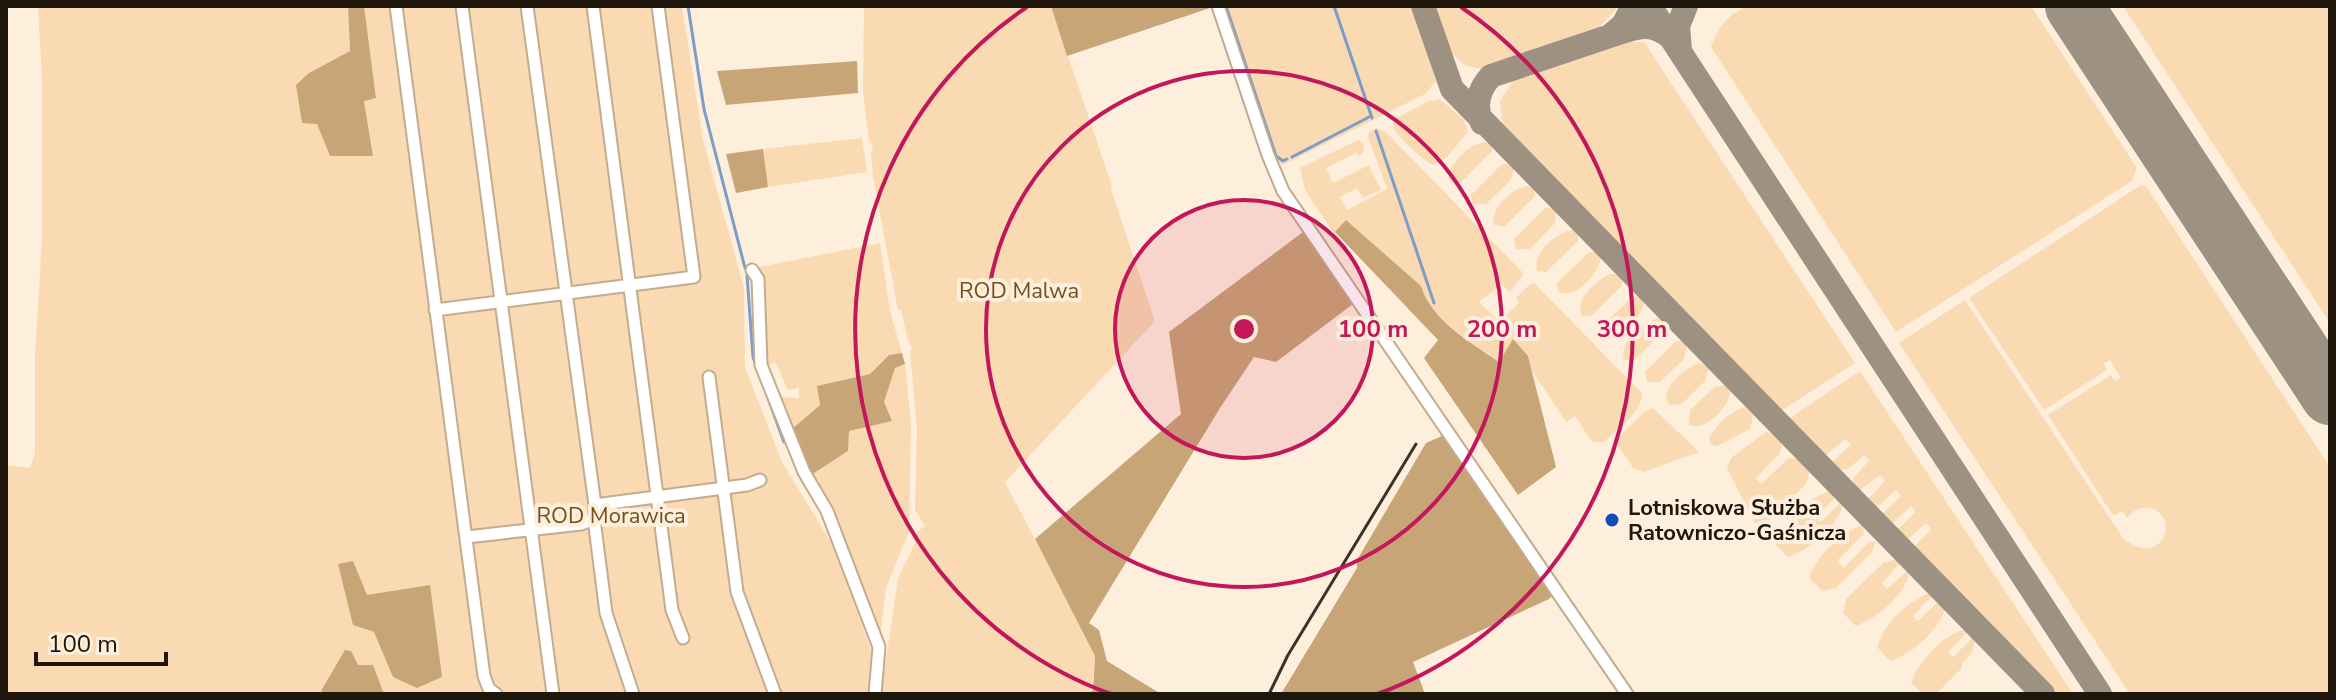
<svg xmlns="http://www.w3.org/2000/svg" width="2336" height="700" font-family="'Nunito Sans',sans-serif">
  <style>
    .green { fill: #f9dab2 }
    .forest { fill: #c7a577 }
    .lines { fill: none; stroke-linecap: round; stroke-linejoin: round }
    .stream { stroke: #7d9cc8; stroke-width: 3 }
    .taxiway { stroke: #9d9182; stroke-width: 24 }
    .runway { stroke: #9d9182; stroke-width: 58 }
    .minor-casing { stroke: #c3ac8e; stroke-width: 15 }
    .minor { stroke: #fff; stroke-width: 11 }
    .rail { stroke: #3c3327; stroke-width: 3 }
    .ring { fill: none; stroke: #c2185b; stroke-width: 4 }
    .poi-dot { fill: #0f4db8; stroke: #feefdd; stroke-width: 3 }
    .labels { text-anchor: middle; stroke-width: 8; stroke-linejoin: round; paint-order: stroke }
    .park-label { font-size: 22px; fill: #73501a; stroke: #feefdd }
    .poi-label { font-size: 22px; font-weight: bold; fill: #1f170c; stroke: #feefdd; text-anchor: start }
    .centre { fill: #c2185b; stroke: #feefdd; stroke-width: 4 }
    .ring-label { font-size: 24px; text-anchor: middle; font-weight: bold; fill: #c2185b; stroke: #feefdd; stroke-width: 8; stroke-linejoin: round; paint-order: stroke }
  </style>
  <rect width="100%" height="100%" fill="#feefdd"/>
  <path class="green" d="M38,6H348L350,51L309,73L317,124L330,156L373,155L364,100L376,98L364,6H682L703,140L744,288L745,367L782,462L833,546L871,650L868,694H6V465L30,468L35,453V353L42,240V79Z
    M864,6H1051L1112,186L1111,189L1155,321L1005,482L1095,656L1092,694H881L898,578L917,539L916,533L925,526L915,510L917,429L910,351L912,347L908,340L901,310H898L873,177L871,155L873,145L869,142L863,90Z
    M1224,6H1412L1436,81L1425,94L1283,165L1275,160Z
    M1433,6H1619L1593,34L1487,70L1466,66L1448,50Z
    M1748,6H2031L2137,168L2132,181L1896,332L1711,47C1719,26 1727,15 1748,6Z
    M2123,6H2330V323Z
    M1624,42H1644L1855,363L1779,412L1503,128L1500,102L1515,77Z
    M1440,99L1464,120L1468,132L1447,157L1433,165C1425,162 1394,135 1393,126C1392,124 1394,122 1394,119L1429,101Z
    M1377,128L1386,132L1524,274L1510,292L1501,284L1479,302L1500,321L1519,303L1516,298L1528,286L1534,283L1642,393C1643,412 1617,429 1604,442H1592L1575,416L1566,422L1531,369L1528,356L1513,340L1500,362C1471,342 1432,321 1421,286L1346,220L1334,234L1305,190L1300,168L1358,140L1364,144L1363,153L1358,156L1356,153L1326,168L1333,183L1369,165L1381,190L1363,198L1357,188L1340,197L1347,210L1387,189L1368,137L1369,132Z
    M862,138L867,172L768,187L763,149Z
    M1485,142L1492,146V151L1460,183L1451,182L1448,178C1450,163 1470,143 1485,142Z
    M1502,164H1509L1514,169L1510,181L1486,204H1472L1471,195Z
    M2141,185L2146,186L2330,467V694H2130L1899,343L1965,300L2123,538C2161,571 2182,516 2150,508C2140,506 2133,511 2127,518L2122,511L2116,515L2112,514L2048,415L2111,375L2115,381L2121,378L2110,360L2104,363L2107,370L2044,410L1969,298Z
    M1526,186L1534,189L1535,196L1504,227L1494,225C1490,209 1511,189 1526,186Z
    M1545,208H1553L1556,211L1555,223L1530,249H1516L1514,239Z
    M1574,230L1578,234V241L1546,272L1537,271C1532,253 1557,231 1574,230Z
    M880,243L890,311L902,353L889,355L870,374L818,386L820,405L792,429L780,397L799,398V388L788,390L775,362L767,366L762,350L764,301L754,268Z
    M1589,252H1596L1601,257C1599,274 1576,299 1558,292L1557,283Z
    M1609,274H1617L1622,278V286L1591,316H1582C1574,299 1596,282 1609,274Z
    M1639,296L1644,301C1643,317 1619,343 1602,337L1601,327L1632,297Z
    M1661,318L1665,323V330L1633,361L1624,359C1619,342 1644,319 1661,318Z
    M1676,341H1683L1687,345L1684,359L1660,382H1647L1645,372Z
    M1700,363L1709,368L1705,381L1682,404L1669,405L1666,399C1666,384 1686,367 1700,363Z
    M905,364L911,424L909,532L886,588L881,630L874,629L811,475L848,451L849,431L884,402L895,368Z
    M1860,371L2073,694H2055L1913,548L1931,529L1926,523L1907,540L1898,533V529L1916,512L1911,506L1892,524L1882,518V514L1901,496L1896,490L1877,507L1873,508L1866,501L1885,481L1880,475L1857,492L1853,487L1854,477L1869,461L1864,455L1847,470L1835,469L1832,466L1833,461L1851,445L1846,439L1823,457L1787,420Z
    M1726,385L1731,390C1729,407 1706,432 1689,425L1690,410L1715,387Z
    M1745,407L1753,415L1750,429L1717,446L1711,445L1709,439C1715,426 1731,410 1745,407Z
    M1653,408L1699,452L1644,472L1633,468L1615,441L1644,412Z
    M1766,432L1776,435L1782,441L1780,453L1756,478L1761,484L1789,458L1799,459L1810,470L1806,484L1762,527L1755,523L1727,468L1731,458Z
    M1830,491L1834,499L1816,517L1821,522L1839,504L1843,505C1836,528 1810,550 1788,557L1776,545C1784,522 1807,498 1830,491Z
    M1863,525L1864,534L1837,561L1844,568L1869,542L1876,541L1872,552L1836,588L1822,591L1809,578C1816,557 1841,531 1863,525Z
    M1897,559L1901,562L1882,584L1887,589L1906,572H1909C1907,594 1876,619 1856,626L1843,613L1846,599L1883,563Z
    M1930,593L1931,597L1913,616L1918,621L1936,604L1940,603L1945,608C1940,630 1911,655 1890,661L1877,647C1884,624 1907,601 1930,593Z
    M1965,629L1968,631L1948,652L1953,657L1972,638L1975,639L1972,652L1962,664V668L1936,694H1923L1911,683C1919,660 1942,636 1965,629Z"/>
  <path class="forest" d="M348,6H364L376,98L364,101L373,156H330L317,124L302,123L296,85L309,73L350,51Z
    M1051,6H1209L1210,8L1067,56Z
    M857,61L858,93L726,105L717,71Z
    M763,149L768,187L736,193L726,154Z
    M1346,220L1421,286C1432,321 1470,342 1499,362L1513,339L1528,356L1556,467L1518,495L1424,358L1438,340L1335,232Z
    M1303,232L1353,304L1276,362L1254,357L1220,408L1089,623L1099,630L1107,661L1161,694H1084L1093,691L1095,656L1035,539L1181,414L1169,332Z
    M902,353L905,364L895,368L884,402L892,421L849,431L848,451L811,475L792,429L820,405L817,386L870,374L889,355Z
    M1442,436L1554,594L1549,599L1413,662L1425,694H1281L1357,568V560L1426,443Z
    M353,561L367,595L430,585L442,677L417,688L393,677L374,632L353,625L338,564Z
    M345,650L351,651L358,665H373L384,694H326L321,691Z"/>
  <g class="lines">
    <path class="stream" d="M688,6L704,109L745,268
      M1226,6L1276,156L1283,161L1287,159
      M1334,6L1372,118
      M1376,131L1434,303
      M1292,157L1371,116
      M747,275L753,357L784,442"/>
    <path class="taxiway" d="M1423,6L1452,89L2043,694
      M1633,6L1623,25L1610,36C1633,28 1652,19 1672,39
      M1650,6L2100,694
      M1680,50L1678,26L1686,6
      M1482,123C1474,106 1478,90 1491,76L1610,36"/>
    <path class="runway" d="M2074,6L2330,396"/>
    <defs>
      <path id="minor" d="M396,6L484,676L489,689L496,694
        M462,6L553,694
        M527,6L595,505
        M593,6L672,610L683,638
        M1218,6L1268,155L1283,191L1627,694
        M752,270L758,279L761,365L804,472L827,511L879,647L875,694
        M435,310L694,277L658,6
        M709,377L737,592L775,694
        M594,519L606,613L633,694
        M467,537L581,524L594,519L595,505L747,485L760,480"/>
    </defs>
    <use href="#minor" class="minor-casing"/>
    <use href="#minor" class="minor"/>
    <path class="rail" d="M1269,694L1288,655L1416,444"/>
  </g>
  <circle cx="1244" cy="329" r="129" fill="#c2185b" fill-opacity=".12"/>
  <g class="ring">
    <circle cx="1244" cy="329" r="129"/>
    <circle cx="1244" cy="329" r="258"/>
    <path d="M1111 694A388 388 0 0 1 1027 7M1461 7A388 388 0 0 1 1377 694"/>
  </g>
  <circle class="poi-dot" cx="1612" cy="520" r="8"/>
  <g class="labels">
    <g class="park-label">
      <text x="1019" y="298">ROD Malwa</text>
      <text x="611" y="523">ROD Morawica</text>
    </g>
    <g class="poi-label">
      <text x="1628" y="515">Lotniskowa Służba<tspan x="1628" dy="25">Ratowniczo-Gaśnicza</tspan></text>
    </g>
  </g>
  <circle cx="1244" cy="329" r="12" class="centre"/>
  <g class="ring-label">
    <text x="1373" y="337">100 m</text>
    <text x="1502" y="337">200 m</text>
    <text x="1632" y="337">300 m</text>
  </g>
  <rect width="2336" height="700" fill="none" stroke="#1f170c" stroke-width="16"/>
  <path d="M36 652v12h130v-12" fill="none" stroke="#1f170c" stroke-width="4"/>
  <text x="48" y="652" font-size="24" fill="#1f170c" stroke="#feefdd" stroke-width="6" paint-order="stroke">100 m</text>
</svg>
